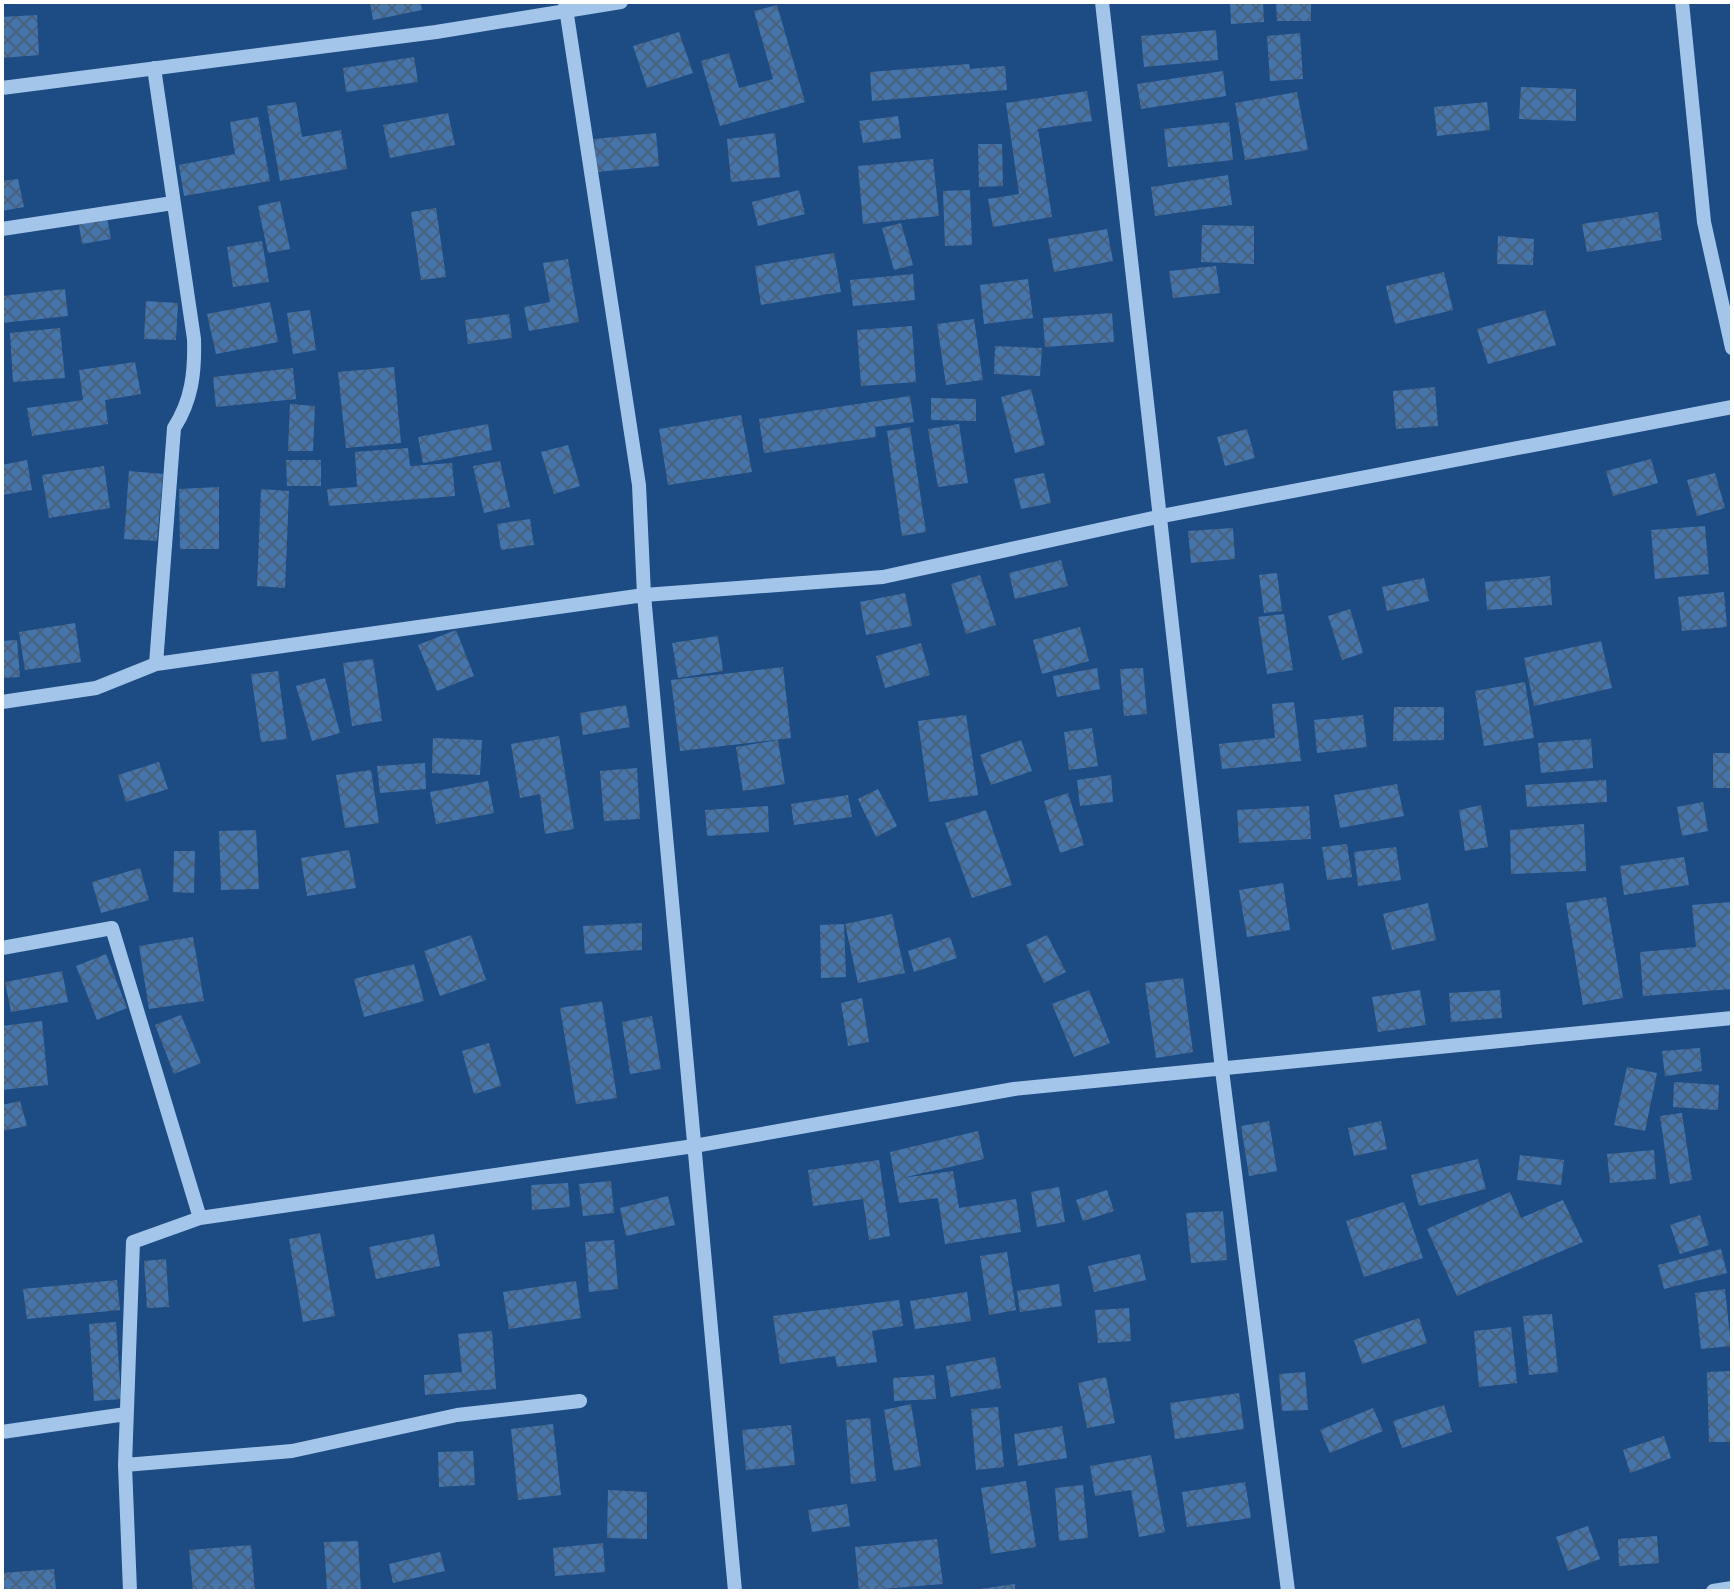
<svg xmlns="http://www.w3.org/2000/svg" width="1734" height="1593" font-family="Barlow,sans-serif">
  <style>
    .building { fill: url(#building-cross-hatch) }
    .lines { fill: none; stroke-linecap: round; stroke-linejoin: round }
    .minor { stroke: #a4c5ea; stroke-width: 14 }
  </style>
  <defs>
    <pattern id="building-cross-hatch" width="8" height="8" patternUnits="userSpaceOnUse" patternTransform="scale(2)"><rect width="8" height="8" fill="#4675ac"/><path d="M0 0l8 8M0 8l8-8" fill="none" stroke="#49607c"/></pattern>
  </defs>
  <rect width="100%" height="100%" fill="#1d4b83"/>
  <path class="building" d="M370,2H421L422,10L373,20Z
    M1230,2H1263L1264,22L1231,24Z
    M1276,2H1311V21H1277Z
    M777,5L805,102L720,126L701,61L729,53L739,88L773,79L754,11Z
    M37,15L39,55L2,58V17Z
    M1216,30L1218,60L1144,67L1141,36Z
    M679,32L693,73L647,88L633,46Z
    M1300,33L1303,79L1270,81L1267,36Z
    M414,57L418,82L346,92L343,68Z
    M969,64L970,69L1005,66L1007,90L872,101L870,72Z
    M1223,71L1226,96L1141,109L1137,84Z
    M1521,87L1576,89V121L1519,119Z
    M1087,91L1092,121L1038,129L1052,217L993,227L988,199L1019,194L1006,103Z
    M1297,92L1308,150L1245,160L1235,103Z
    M296,102L302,137L341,130L347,169L280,181L267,106Z
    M1487,102L1490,130L1437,136L1434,107Z
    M448,113L455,145L390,158L383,125Z
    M898,116L901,138L863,143L859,121Z
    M258,117L270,181L184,196L179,165L235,154L230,122Z
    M1229,122L1233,160L1168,167L1164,129Z
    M656,133L659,166L597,172L594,139Z
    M775,133L780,177L731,182L727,139Z
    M978,144H1002L1003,186L979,187Z
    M933,159L939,216L863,224L858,166Z
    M1228,175L1232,205L1155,216L1151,187Z
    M18,179L24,207L2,211V181Z
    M799,190L805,214L758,226L752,202Z
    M970,190L972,245L945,246L943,191Z
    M280,201L290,249L268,253L258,206Z
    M105,206L111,239L82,244L77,212Z
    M436,208L446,277L421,280L411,212Z
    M1658,212L1662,240L1587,252L1582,224Z
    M901,223L913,265L894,270L882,228Z
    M1202,225L1254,226V264L1201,262Z
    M1107,229L1113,261L1054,272L1048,239Z
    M1498,236L1534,239L1533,265L1497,264Z
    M262,241L269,282L233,287L227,247Z
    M834,253L841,292L761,305L755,266Z
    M568,259L579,322L529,331L524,307L550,302L543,263Z
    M1216,266L1220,293L1173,298L1169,271Z
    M1444,272L1453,310L1395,324L1386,286Z
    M913,274L915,300L853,306L850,280Z
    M1028,279L1033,318L984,324L980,285Z
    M65,289L68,316L2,323V296Z
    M146,301L178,303L176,340L144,339Z
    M270,302L278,342L216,354L207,314Z
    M310,310L316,350L293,354L287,313Z
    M1545,310L1556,345L1488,364L1477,329Z
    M1112,313L1114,342L1045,347L1043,318Z
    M509,314L512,338L468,344L465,320Z
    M974,319L983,380L946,385L937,324Z
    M912,326L916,382L861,386L857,330Z
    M60,328L65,378L13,382L10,333Z
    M995,346L1042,348L1040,376L994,374Z
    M135,362L141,394L105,400L108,424L32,436L27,408L83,400L79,370Z
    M394,367L401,443L346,448L338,372Z
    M293,368L296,399L216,407L213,377Z
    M1435,387L1438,426L1396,429L1393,391Z
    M1031,389L1045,445L1015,453L1001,397Z
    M910,396L914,422L875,427L876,437L764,453L759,419Z
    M931,398L976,399V421L931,420Z
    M290,404L315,406L313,451H288Z
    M741,415L752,472L668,485L659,429Z
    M488,424L492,450L423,463L418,437Z
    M959,424L968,483L938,487L928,429Z
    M910,427L926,532L902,536L887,431Z
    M1247,429L1255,458L1225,466L1217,437Z
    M568,445L580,486L554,494L541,452Z
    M408,448L410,466L452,463L455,496L329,506L327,489L357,487L355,452Z
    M1651,459L1658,483L1613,496L1606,471Z
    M27,460L32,490L2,495V465Z
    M286,460H321V486H287Z
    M500,461L510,507L484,513L473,466Z
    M104,466L110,508L49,518L42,475Z
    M129,471L163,474L157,541L124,539Z
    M1044,473L1051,503L1021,509L1014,479Z
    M1715,473L1725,508L1697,516L1687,480Z
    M219,487V549H180L179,489Z
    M261,489L289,491L285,588L257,586Z
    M530,519L534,545L501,550L497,524Z
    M1705,526L1709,574L1655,579L1651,530Z
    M1233,528L1235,559L1191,563L1188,531Z
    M1061,560L1068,586L1015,599L1009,573Z
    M1277,573L1282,611L1264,613L1259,575Z
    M980,575L996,625L966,634L951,584Z
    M1550,576L1552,605L1487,610L1485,582Z
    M1424,578L1429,601L1387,611L1382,587Z
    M1724,592L1727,627L1682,631L1678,597Z
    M905,593L912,626L866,635L860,602Z
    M1350,609L1363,653L1342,660L1328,616Z
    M1284,614L1293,670L1267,674L1258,617Z
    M75,623L81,662L25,670L19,632Z
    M1080,627L1089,661L1042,674L1033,640Z
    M456,630L474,676L437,691L418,645Z
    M718,636L723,671L678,678L672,643Z
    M17,640L20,677L2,678V641Z
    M1601,641L1612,688L1534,706L1524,658Z
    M921,643L930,675L885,688L876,656Z
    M373,659L382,721L352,726L343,663Z
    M783,667L791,738L680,751L671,680Z
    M1097,668L1100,689L1057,697L1053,676Z
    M1143,668L1147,714L1124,716L1120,669Z
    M278,671L287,739L261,742L251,674Z
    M325,678L340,733L312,741L296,686Z
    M1525,682L1534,738L1484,746L1475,691Z
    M1294,702L1301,761L1222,769L1219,744L1275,738L1272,704Z
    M626,705L630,727L583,735L580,713Z
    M1394,707H1444V740L1393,741Z
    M966,715L978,795L929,802L918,721Z
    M1363,715L1367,747L1317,753L1314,720Z
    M1092,728L1098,766L1069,770L1064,732Z
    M559,736L574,829L545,834L540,794L520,798L511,744Z
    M433,738L482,740L480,775L432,773Z
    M1591,739L1593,768L1541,773L1538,743Z
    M778,740L785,784L743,791L736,747Z
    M1021,740L1032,771L991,785L980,755Z
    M1713,753H1732V788H1713Z
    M159,762L168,789L126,802L118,775Z
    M425,763L426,789L380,793L377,766Z
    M637,768L640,819L604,821L600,771Z
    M371,770L379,823L345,828L336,775Z
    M1111,775L1113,802L1080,806L1077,780Z
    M1606,780L1607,802L1527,807L1525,785Z
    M488,781L494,813L436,824L430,792Z
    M1397,784L1404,816L1340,828L1334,795Z
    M878,789L897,826L876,837L858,799Z
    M1068,793L1084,845L1060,853L1044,801Z
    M848,795L852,817L794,825L791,804Z
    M1703,802L1708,831L1682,836L1677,807Z
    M1481,805L1488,847L1465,851L1459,810Z
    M768,806L769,832L707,836L705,810Z
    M1309,806L1311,839L1239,843L1237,810Z
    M986,810L1012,885L972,898L945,823Z
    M1584,824L1586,871L1511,874L1510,830Z
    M256,830L259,889L221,890L219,831Z
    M1347,844L1352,877L1327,880L1322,847Z
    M1396,847L1401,880L1358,886L1354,852Z
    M349,850L356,888L307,896L301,858Z
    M174,851H195L194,893L173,892Z
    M1684,857L1689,885L1624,895L1620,866Z
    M140,868L149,900L101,913L92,882Z
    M1283,883L1290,930L1247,937L1239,890Z
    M1606,897L1623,998L1583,1005L1566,903Z
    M1732,902V989L1643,996L1640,952L1696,947L1692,905Z
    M1428,903L1436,940L1392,950L1383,914Z
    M892,914L905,973L858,983L845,924Z
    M642,923V950L585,954L583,926Z
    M844,924L846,977L821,978L820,925Z
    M471,935L486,980L440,996L424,951Z
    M1047,935L1066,972L1044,983L1026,945Z
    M193,937L204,1001L149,1009L139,946Z
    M950,937L957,958L914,972L908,951Z
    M106,954L127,1008L97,1020L76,966Z
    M414,964L424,1001L364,1017L354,979Z
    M62,971L68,1002L11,1012L5,982Z
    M1183,978L1193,1052L1156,1058L1145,983Z
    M1089,990L1110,1043L1074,1057L1052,1004Z
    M1420,990L1426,1025L1378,1032L1372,997Z
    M1500,990L1502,1018L1451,1022L1449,993Z
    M862,998L869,1042L848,1046L841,1003Z
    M602,1001L617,1098L576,1104L560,1008Z
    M181,1015L201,1063L174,1074L155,1025Z
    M652,1016L661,1069L630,1074L622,1022Z
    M42,1021L48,1085L2,1090V1026Z
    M489,1043L501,1086L474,1094L462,1051Z
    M1700,1048L1702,1071L1665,1076L1662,1051Z
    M1627,1067L1657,1073L1645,1131L1614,1125Z
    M1674,1082L1719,1085L1718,1110L1673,1107Z
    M20,1101L27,1126L2,1131V1105Z
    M1682,1113L1692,1180L1670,1184L1660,1116Z
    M1269,1121L1277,1171L1249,1176L1241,1126Z
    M1381,1121L1387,1149L1354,1156L1348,1128Z
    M978,1131L984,1159L902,1178L953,1171L959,1208L1016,1199L1021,1232L945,1244L938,1198L899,1203L890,1152Z
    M1654,1150L1656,1179L1610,1183L1607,1154Z
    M1520,1155L1564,1160L1561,1185L1517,1180Z
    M1478,1159L1486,1189L1419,1206L1411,1175Z
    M879,1160L890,1236L869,1240L863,1199L813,1206L808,1170Z
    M611,1181L614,1213L583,1216L579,1184Z
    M568,1183L570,1207L532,1210L531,1185Z
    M1059,1187L1065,1222L1037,1227L1031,1192Z
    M1107,1190L1114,1211L1083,1221L1076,1200Z
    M1510,1192L1521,1218L1563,1200L1583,1242L1457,1296L1427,1229Z
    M668,1196L675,1225L626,1236L620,1208Z
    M1404,1202L1423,1258L1364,1277L1346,1221Z
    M1223,1211L1227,1260L1191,1263L1186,1213Z
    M1700,1215L1709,1245L1680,1254L1670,1225Z
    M320,1233L335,1316L303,1322L289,1239Z
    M434,1234L440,1266L376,1279L369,1247Z
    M614,1240L618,1289L589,1292L585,1242Z
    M1721,1249L1727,1273L1664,1289L1658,1265Z
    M1007,1252L1016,1310L989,1315L980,1256Z
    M1140,1254L1146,1280L1094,1292L1088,1266Z
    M166,1259L169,1307L147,1308L144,1261Z
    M117,1280L120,1310L27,1319L23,1289Z
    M576,1281L581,1318L509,1329L503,1292Z
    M1059,1284L1062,1306L1020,1312L1017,1291Z
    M1725,1289L1731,1346L1701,1349L1695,1293Z
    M967,1292L971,1321L915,1329L910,1301Z
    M899,1300L903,1326L872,1331L877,1362L837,1367L835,1356L780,1364L773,1316Z
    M1129,1308L1131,1341L1098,1343L1095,1310Z
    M1552,1314L1558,1372L1529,1375L1523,1316Z
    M1419,1318L1427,1343L1362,1364L1354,1340Z
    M116,1322L121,1399L94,1401L89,1324Z
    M1511,1327L1517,1383L1479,1387L1474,1331Z
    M492,1331L496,1389L425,1395L424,1375L462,1372L458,1334Z
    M995,1357L1001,1388L951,1397L946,1366Z
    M1732,1371V1442H1709L1707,1372Z
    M1305,1372L1308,1410L1282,1411L1279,1374Z
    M934,1375L936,1399L894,1401L893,1378Z
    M1106,1377L1115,1423L1087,1428L1078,1383Z
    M1239,1393L1244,1429L1175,1439L1170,1403Z
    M911,1404L921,1466L894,1471L884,1410Z
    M1444,1405L1452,1432L1402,1448L1393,1421Z
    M998,1407L1004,1467L976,1470L971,1409Z
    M1373,1408L1383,1431L1330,1453L1320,1430Z
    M870,1418L876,1481L851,1484L846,1420Z
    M553,1424L561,1495L518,1500L511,1429Z
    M791,1425L795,1465L746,1470L742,1430Z
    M1062,1426L1067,1458L1018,1466L1014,1434Z
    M1664,1436L1671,1458L1630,1473L1623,1450Z
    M473,1451L475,1485L439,1487L438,1452Z
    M1151,1455L1165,1532L1139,1537L1131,1490L1095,1496L1090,1466Z
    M1026,1481L1036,1547L991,1554L981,1488Z
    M1245,1482L1251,1518L1187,1527L1182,1492Z
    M1083,1485L1088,1538L1059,1541L1055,1488Z
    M608,1490L647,1492V1539L607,1538Z
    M847,1504L850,1526L812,1532L808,1510Z
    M1588,1526L1600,1559L1568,1571L1556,1537Z
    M1657,1536L1659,1563L1619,1566L1618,1539Z
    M937,1539L943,1584L859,1591L855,1547Z
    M358,1541L361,1591H327L324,1542Z
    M603,1543L605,1572L555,1576L553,1548Z
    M251,1545L255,1591H193L189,1550Z
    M440,1552L445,1571L393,1583L389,1564Z
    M54,1569L56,1591H2V1573Z
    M1015,1584V1591H980V1589Z"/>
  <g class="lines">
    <path class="minor" d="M565,2L639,485L644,595L735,1591
      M1102,2L1222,1070L1288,1591
      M1682,2L1704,222L1732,348
      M154,68L194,339C195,372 192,400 174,428L156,664
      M2,88L436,32L621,2
      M2,229L173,203
      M2,702L96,688L156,664L644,595L883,577L1162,516L1732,407
      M2,948L112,928L200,1218
      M2,1432L126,1414
      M125,1465L292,1451L457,1415L580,1401
      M130,1591L125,1465L133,1242L200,1218L694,1146L1014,1089L1732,1018
      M1713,1591L1732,1588"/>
  </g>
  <rect width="1734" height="1593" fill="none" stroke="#ffffff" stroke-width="8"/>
</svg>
